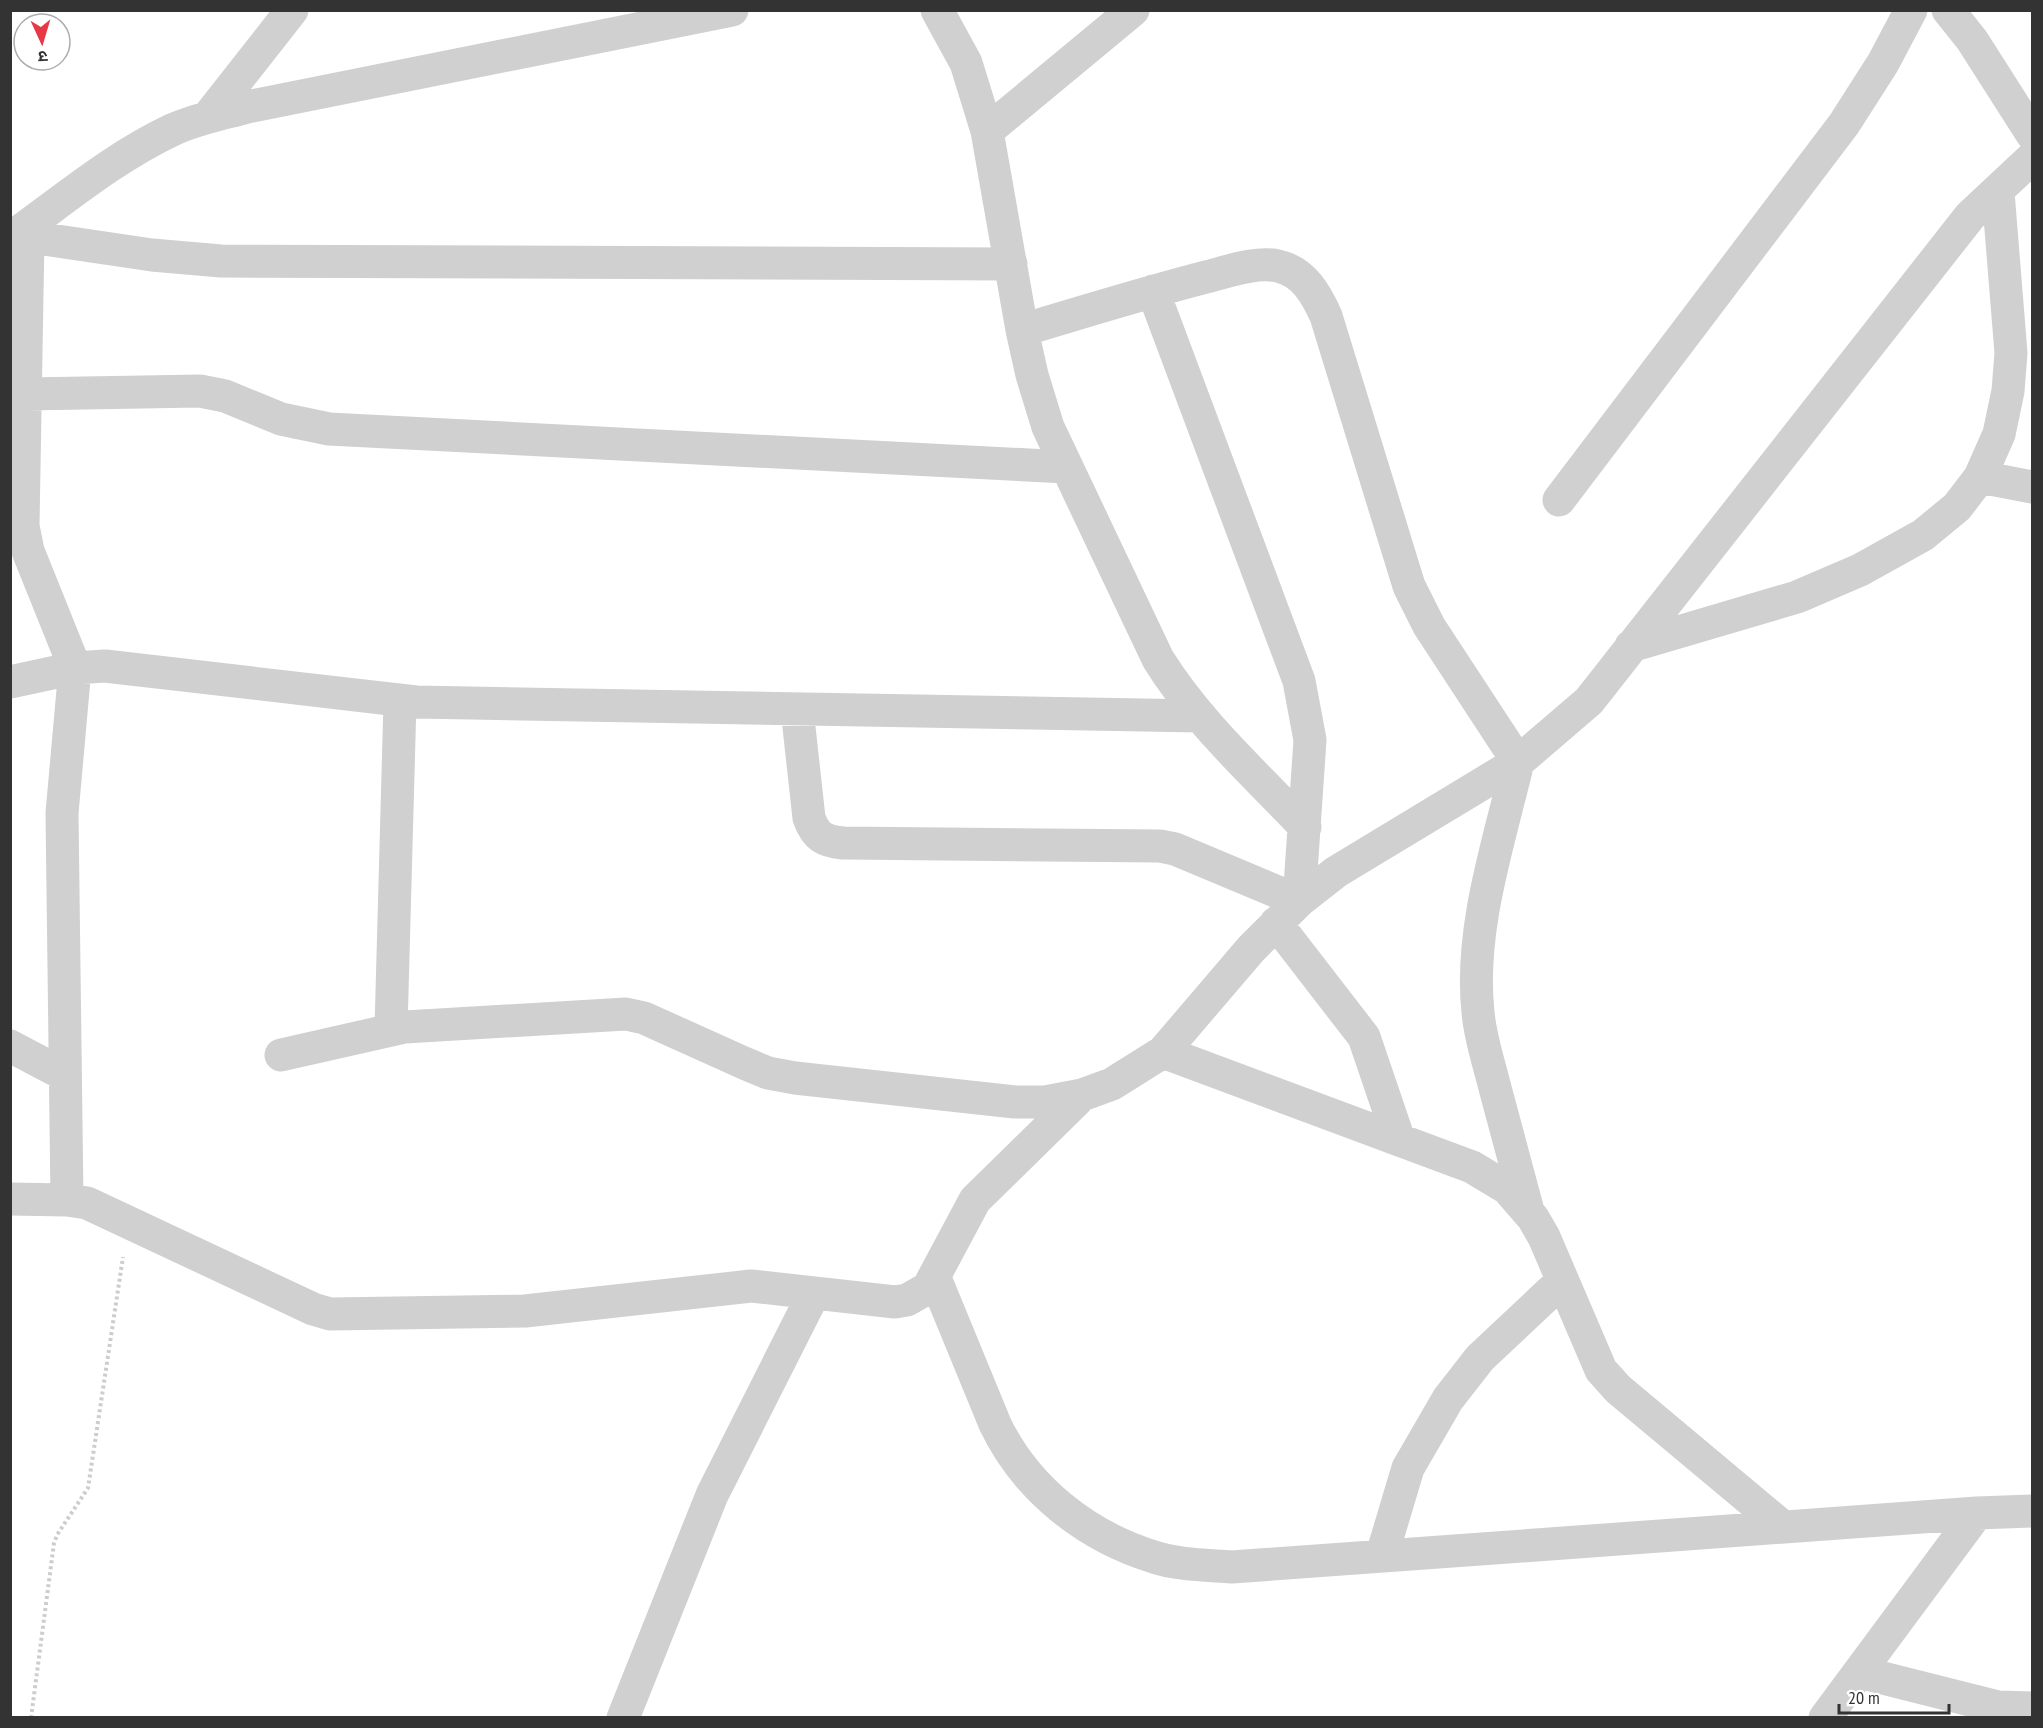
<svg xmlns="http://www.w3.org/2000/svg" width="2043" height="1728" font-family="'PT Sans Narrow','Noto Sans Devanagari',sans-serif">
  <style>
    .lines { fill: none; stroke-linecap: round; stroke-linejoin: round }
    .path { stroke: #cdcdcd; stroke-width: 4; stroke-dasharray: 3 3; stroke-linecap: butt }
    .minor { stroke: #d0d0d0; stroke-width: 33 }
  </style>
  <rect width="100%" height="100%" fill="#fff"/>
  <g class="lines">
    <path class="path" d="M31,1718L54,1543L57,1535L88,1488L123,1257"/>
    <path class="minor" d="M937,10L966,63L987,131L1022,330L1032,375L1048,427L1158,659C1197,722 1254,773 1305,827
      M1948,10L1972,40L2032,134
      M208,117L292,10
      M987,131L1133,10
      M10,234L152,255L221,261L1011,264
      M16,234C67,197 115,157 172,130C196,119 222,114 247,107L732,10
      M28,237L23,526L28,551L75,668L62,813L67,1200
      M1022,330C1083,312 1144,293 1206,277C1226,272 1257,261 1278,266C1304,272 1316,294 1326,316L1409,586L1429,626L1518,762C1499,842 1469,930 1478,1012C1480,1038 1489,1063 1495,1088C1506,1129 1517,1170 1528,1211
      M26,394L200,391L225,396L281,419L329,429L1067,467
      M1980,477L2032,487
      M1559,500L1844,124L1883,63L1911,10
      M1631,646L1797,597L1860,570L1923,535L1957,507L1980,477L1999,434L2008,391L2011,353L1998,192
      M10,682L75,668L105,666L416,702L1200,716
      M797,709L809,818C816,837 824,841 843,843L1160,846L1175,849L1299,901L1310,740L1299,681L1153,291
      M1276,923L1364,1037L1399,1140
      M391,1029L400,701
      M10,1046L65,1075
      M1163,1052L1472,1167L1507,1188L1533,1218L1544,1237L1601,1370L1618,1389L1783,1527
      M281,1055L405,1027L626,1014L644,1018L744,1063L768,1073L795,1078L1015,1102H1045L1082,1095L1112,1084L1163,1052L1251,949L1299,901L1336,872L1518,762L1589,701L1970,216L2032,158
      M10,1199L67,1200L87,1203L313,1309L330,1314L525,1311L751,1286L895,1302L907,1300L928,1288L975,1200L1082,1095
      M935,1278L995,1424C1026,1489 1086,1536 1154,1557C1178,1565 1206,1565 1232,1567L1977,1513L2032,1511
      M1382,1555L1408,1468L1448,1399L1480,1358L1562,1281
      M1859,1672L1998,1707L2032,1708
      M623,1718L712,1495L814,1293
      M1825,1718L1977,1513"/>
  </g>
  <rect width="2043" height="1728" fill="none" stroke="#333333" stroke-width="24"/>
  <g transform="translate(42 42) rotate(176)"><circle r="28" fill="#ffffff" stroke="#adadad" stroke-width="1.5"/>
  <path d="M0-4.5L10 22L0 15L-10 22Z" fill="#e63946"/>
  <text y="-9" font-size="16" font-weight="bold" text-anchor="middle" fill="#333333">उ</text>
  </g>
  <path d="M1839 1704v9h110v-9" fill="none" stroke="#333333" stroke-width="3"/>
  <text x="1848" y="1704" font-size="18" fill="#333333" stroke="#ffffff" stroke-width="4.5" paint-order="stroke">20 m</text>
</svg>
